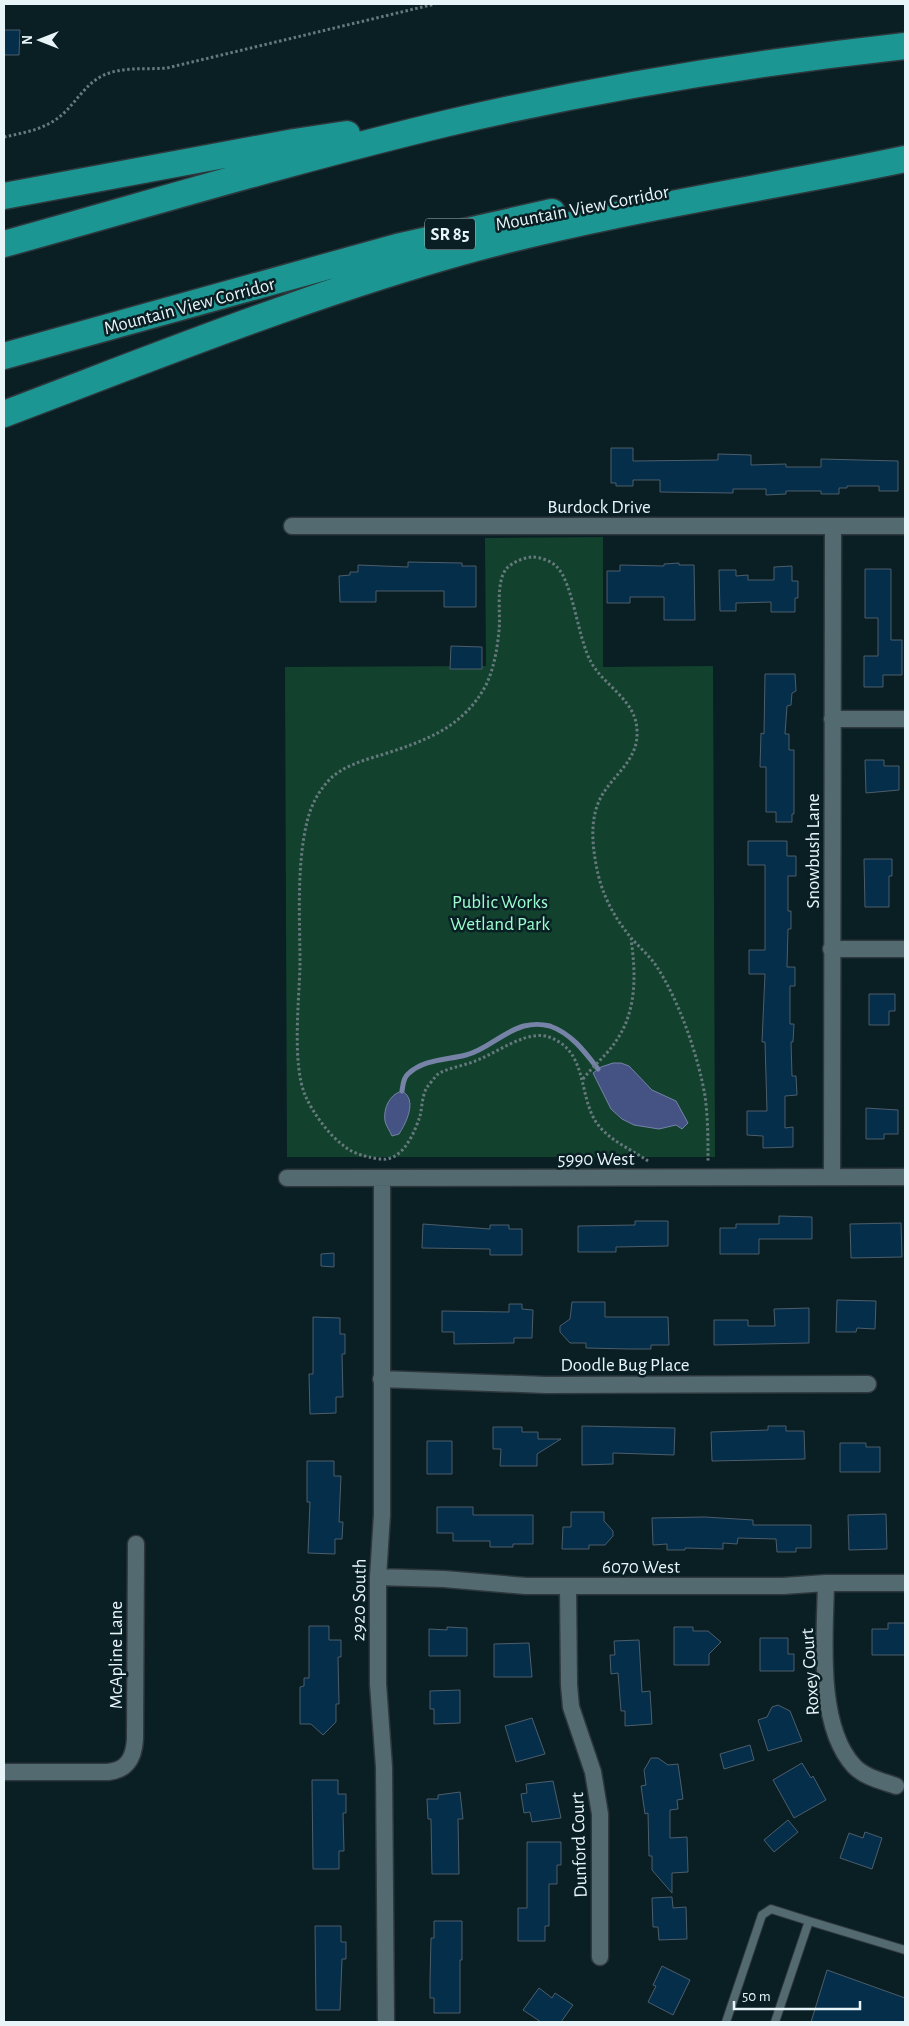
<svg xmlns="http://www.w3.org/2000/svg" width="909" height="2026" font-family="'Alegreya Sans',sans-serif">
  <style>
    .green { fill: #12422e }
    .water { fill: #455284; stroke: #7683a7 }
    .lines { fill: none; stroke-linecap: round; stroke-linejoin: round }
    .stream { stroke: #7683a7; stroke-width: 5 }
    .building { fill: #052e4a; stroke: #4d5d6b }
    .service-casing { stroke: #2e373c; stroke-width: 10 }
    .minor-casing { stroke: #2e373c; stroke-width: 19 }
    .trunk-casing { stroke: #2e373c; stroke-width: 29 }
    .path { stroke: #66797d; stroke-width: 3; stroke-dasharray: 2.5 2.5; stroke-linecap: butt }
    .service { stroke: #536a71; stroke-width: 8 }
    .minor { stroke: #536a71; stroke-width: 16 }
    .trunk { stroke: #1b9692; stroke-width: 26 }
    .labels { text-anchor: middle; stroke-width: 5; stroke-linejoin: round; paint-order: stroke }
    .shield { fill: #091f24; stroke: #a4b4b8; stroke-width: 1 }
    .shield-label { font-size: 18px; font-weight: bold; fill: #e7f4f8 }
    .street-label { font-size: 19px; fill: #e7f4f8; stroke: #091f24 }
    .park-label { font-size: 19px; fill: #9bfdcd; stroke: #091f24 }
  </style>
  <rect width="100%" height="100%" fill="#091f24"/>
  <path class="green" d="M603,537V667L713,666L715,1157H287L285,667L486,666L485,538Z"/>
  <path class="water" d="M613,1063H621L629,1066L652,1090L676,1101L688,1123L682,1129L676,1125L659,1129L634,1125L622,1119L611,1109L593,1073L601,1067Z
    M402,1091C418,1100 406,1123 399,1134L392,1136C390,1131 386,1126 385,1121C383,1108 390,1094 402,1091Z"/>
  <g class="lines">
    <path class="stream" d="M402,1091C403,1085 403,1078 408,1074C424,1059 447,1060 466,1055C487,1050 502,1032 524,1026C532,1024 542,1024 550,1026C572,1034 585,1052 598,1069"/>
  </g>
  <path class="building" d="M4,30H20L19,55H4Z
    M611,448H633V461L718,460V454L751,455V465L786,464V467H821V459L898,461V491H879V486H847V488H839V494H821V491H786V494L766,495V489H733V493L660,492V480H633V486H616V483H611Z
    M408,562L462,563V566H476V607H444V591H376V602H340L339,576L350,575V572H358V565L408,567Z
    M679,563V565H694L695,620H664V597H630V603H607V571H620V565L664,566V564Z
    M792,566V581H798V598H795V612H771V602L736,603V611H720L719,570H736V576L748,575V580H774V567Z
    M865,569H891V640H902V675H883V687H864V656H878V618H865Z
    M451,646L482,647V669H450Z
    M765,674H795L796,691L792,693L791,705L787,706L785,734H789V750H794V814H792V822H776V812H766V767H760L761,733L764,734Z
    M865,760H884V766H899V790L866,793Z
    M748,841H787V856H796V876H788V911H791V929H788L787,967H795V986H790V1024H794L793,1042H791L792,1076H796L797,1095L785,1096V1128L793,1127V1147L763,1148V1136L747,1135V1111H767L765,1042H762L765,974H749V950H765V865H748Z
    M864,859H892V876H889V907H865Z
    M869,994H895V1011H889V1025H869Z
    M866,1108L898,1110V1134H884V1139H866Z
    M779,1216L812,1217V1239H759V1254H720V1228H736V1224H779Z
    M635,1221H668V1246L616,1247V1252H578V1226L635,1225Z
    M901,1223L902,1257L851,1258L850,1224Z
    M423,1224L490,1229V1225H509V1229H522V1255H490V1249L422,1248Z
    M334,1253V1267L321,1266V1254Z
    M837,1300L876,1301L875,1329L857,1328L856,1332H836Z
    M572,1302H605V1317H668L669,1345H651V1349H629L586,1348V1343H570L560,1332V1326L570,1319Z
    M509,1304H522V1309L533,1310L532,1338H514V1343L454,1344V1332H442V1311L509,1312Z
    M809,1308V1343L714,1345V1320H748V1326H775L774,1309Z
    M313,1317L340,1318V1334H345V1354H342L343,1397H336V1413L310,1414L309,1374H313Z
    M582,1426L675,1428L674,1455L613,1453V1464L582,1465Z
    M768,1426H786V1431H804L805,1459L712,1461L711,1432L768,1430Z
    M493,1427H522V1432H538V1439H561L537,1454V1466H500L501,1449H493Z
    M427,1441H452V1474H427Z
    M840,1443H866V1447H880V1472H840Z
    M307,1461H334V1476H341L339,1522H343L342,1539H335V1554L308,1553L310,1502H307Z
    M437,1507H473V1515H533V1544H513V1547H490V1541H453V1533H437Z
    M571,1512H604V1521L613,1531V1536L605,1545H589V1549H562L563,1527H571Z
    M886,1514L887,1549L849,1550L848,1515Z
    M705,1517L753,1520V1525H811V1548H796V1552H777L776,1539L738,1538L737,1544L723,1543V1549L685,1548V1550H667V1544L653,1545L652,1518Z
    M888,1623H905V1655H872V1629H888Z
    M309,1626H329V1640H341V1657H338L339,1704H336V1722L323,1735L311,1724H300V1687L304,1686V1678H309Z
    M447,1627L467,1628V1656H429V1629L447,1630Z
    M674,1627H693V1631H708L721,1642L709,1654V1665H674Z
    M760,1638H788V1654H794V1671H760Z
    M639,1640L642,1692L650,1691L652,1724L625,1726V1711H621L618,1673L611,1674L610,1655H615L614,1641Z
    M529,1643L532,1677H494V1644Z
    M460,1690V1723L434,1724V1709H430V1691Z
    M778,1705L790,1711L802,1741L768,1751L758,1720L767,1717L772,1707Z
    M532,1718L545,1754L516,1762L505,1726Z
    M750,1745L754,1760L724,1769L720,1754Z
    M651,1758H658L668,1765L678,1764L683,1799L677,1800L678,1809L670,1810V1838L687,1837L688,1872L672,1873V1893L652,1870V1856H649L648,1813L645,1814L641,1786L646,1785L644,1770Z
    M802,1763L811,1778L813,1776L826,1800L794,1818L773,1780Z
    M312,1780H338V1794H346V1813H343L344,1851H339V1869H313Z
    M553,1781L561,1818L532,1822L530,1812L524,1813L521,1794L527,1793L526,1784Z
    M460,1792L463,1819H458L459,1874H432L431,1819H428L427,1799H438V1795Z
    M788,1820L798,1832L774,1852L764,1840Z
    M865,1832L882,1838L872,1869L840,1858L849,1833L863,1838Z
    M527,1842H561V1865H557V1884H549V1926H545V1941H518V1908H527Z
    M672,1897L673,1908L686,1907L687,1939L659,1940L658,1927H653L652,1898Z
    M434,1921H462V1960H460V2013H434V1998H430V1981L431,1938H434Z
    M315,1926H341V1942H346V1959H342L340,2010H316Z
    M662,1966L690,1980L673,2015L648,2002L656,1986L653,1985Z
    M827,1970L905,1998V2022H811Z
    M539,1988L552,1998L555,1993L573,2005L561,2022H541L523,2010Z"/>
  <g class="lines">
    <defs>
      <path id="service" d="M726,2022L762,1915L771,1909L809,1921
        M775,2022L809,1921L905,1950"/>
      <path id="minor" d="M292,526H905
        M832,719H905
        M831,949H905
        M832,1177L833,526
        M287,1178L905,1177
        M382,1179V1515L378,1577V1684L384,1767L386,2022
        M381,1379L546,1385L868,1384
        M378,1577L444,1579L526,1586H783L826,1583H905
        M826,1583C825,1635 816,1725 854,1766C864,1777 882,1781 896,1786
        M568,1586L569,1685L571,1707L593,1772L600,1814V1957
        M4,1772H108C128,1770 134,1757 135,1739L136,1544"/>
      <path id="trunk" d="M4,196L294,142L347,134
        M4,244C152,203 298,159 448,123C598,88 751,63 905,46
        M4,356L397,247L552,212
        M4,414C160,355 315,292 476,248C617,210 762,189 905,159"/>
    </defs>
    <use href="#service" class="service-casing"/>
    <use href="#minor" class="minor-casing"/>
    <use href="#trunk" class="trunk-casing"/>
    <path class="path" d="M4,137C22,133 42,130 58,118C74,106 84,85 102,76C122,66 145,70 167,68L435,4
      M583,1079C593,1066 607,1055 616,1041C637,1011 636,974 631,939
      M648,1161C631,1149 608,1140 596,1122C578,1094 588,1051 549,1037C542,1034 529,1036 522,1039C502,1046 484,1060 463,1065C454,1068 445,1069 437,1075C436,1076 426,1088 426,1089C422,1097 422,1108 420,1116C415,1131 405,1156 387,1159C382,1160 374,1158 369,1157C360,1155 351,1152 344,1146C328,1134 313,1113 305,1095C292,1063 299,1002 300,966C300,919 296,863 308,818C312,803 320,789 331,778C344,766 364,760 381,755C425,741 463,728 486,685C494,668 497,650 499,631C501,614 495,581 507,568C513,562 523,558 532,557C540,557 552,561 557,567C573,583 578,639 591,662C604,686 636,700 637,730C639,762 611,775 599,801C589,824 593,851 598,874C604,899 616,920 632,939C640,948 650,956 657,967C679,1001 698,1055 705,1096C708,1118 708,1140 708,1161"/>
    <use href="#service" class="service"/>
    <use href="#minor" class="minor"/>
    <use href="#trunk" class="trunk"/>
  </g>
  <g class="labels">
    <rect class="shield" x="425" y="218.5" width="50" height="31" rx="4"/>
    <g class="shield-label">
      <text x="450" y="240">SR 85</text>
    </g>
    <g class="street-label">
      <text transform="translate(582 207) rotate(-11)" y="7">Mountain View Corridor</text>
      <text transform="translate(189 305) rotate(-15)" y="7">Mountain View Corridor</text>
      <text x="599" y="513">Burdock Drive</text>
      <text transform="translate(812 851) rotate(-90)" y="7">Snowbush Lane</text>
      <text x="596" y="1165">5990 West</text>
      <text x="625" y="1371">Doodle Bug Place</text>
      <text x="641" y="1573">6070 West</text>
      <text transform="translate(358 1600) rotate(-89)" y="7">2920 South</text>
      <text transform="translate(115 1655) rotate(-90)" y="7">McApline Lane</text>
      <text transform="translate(809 1672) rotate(-94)" y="7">Roxey Court</text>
      <text transform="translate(578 1845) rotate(-92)" y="7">Dunford Court</text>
    </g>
    <g class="park-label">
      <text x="500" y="908">Public Works<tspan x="500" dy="22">Wetland Park</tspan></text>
    </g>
  </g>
  <rect width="909" height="2026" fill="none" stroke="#e7f4f8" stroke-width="10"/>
  <g transform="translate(40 40) rotate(270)" stroke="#091f24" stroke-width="4" paint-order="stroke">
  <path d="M0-4L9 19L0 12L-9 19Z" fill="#e7f4f8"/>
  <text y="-8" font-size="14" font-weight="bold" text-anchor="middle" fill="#e7f4f8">N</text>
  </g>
  <path d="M734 2001v8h126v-8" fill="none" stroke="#e7f4f8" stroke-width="2.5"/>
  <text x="742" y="2001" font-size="15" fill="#e7f4f8" stroke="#091f24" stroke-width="4" paint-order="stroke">50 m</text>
</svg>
